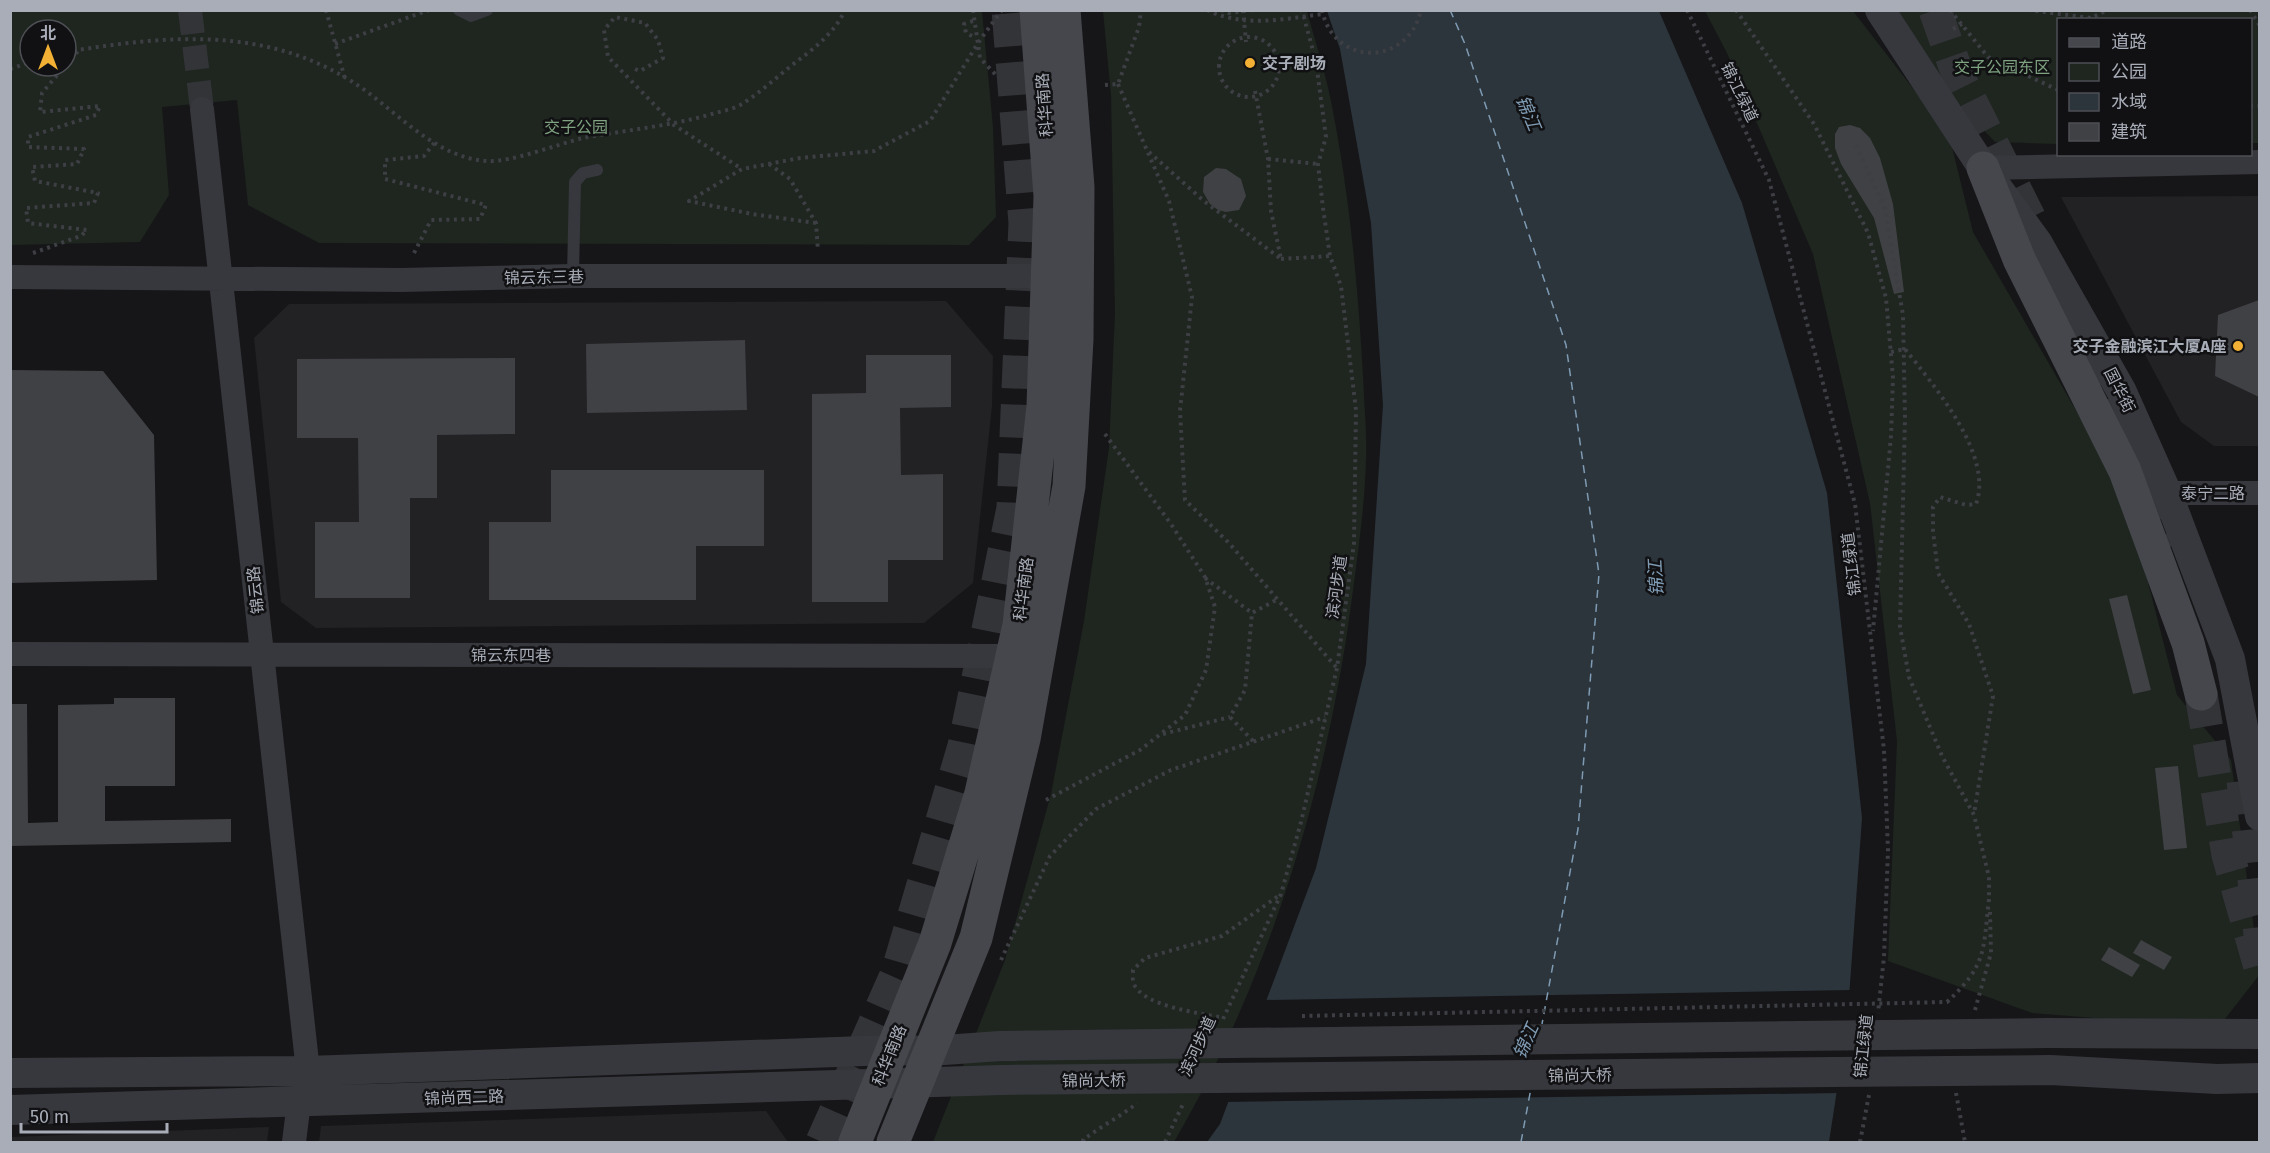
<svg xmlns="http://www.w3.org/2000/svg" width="2270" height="1153" font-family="'Fira Sans','Noto Sans SC',sans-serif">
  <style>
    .built { fill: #222225 }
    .green { fill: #1e261f; fill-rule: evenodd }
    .water { fill: #2c353c }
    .pier { fill: #161618 }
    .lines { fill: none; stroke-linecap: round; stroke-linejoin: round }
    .ferry { stroke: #7f9bb3; stroke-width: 1.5; stroke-dasharray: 8 6; stroke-linecap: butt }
    .building { fill: #404145 }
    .minor-tunnel { stroke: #333438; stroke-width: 24; stroke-dasharray: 24 12; stroke-linecap: butt }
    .secondary-tunnel { stroke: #333438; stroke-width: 33; stroke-dasharray: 33 16; stroke-linecap: butt }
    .trunk-tunnel { stroke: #333438; stroke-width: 33; stroke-dasharray: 33 16; stroke-linecap: butt }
    .path { stroke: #3d3f44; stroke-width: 4; stroke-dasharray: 3 4.5; stroke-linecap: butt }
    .service { stroke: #37383d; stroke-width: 12 }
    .minor { stroke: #37383d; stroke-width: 24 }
    .tertiary { stroke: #37383d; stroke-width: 30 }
    .secondary { stroke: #45474d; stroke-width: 33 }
    .poi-dot { fill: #f2b134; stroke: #111113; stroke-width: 2 }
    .labels { text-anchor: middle; stroke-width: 5; stroke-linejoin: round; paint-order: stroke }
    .poi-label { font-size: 16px; font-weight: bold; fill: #a8adb8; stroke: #111113; text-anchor: start }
    .park-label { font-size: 16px; fill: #7fa381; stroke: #111113 }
    .street-label { font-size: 16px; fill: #a8adb8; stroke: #111113 }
    .water-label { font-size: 18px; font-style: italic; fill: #7f9bb3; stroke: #111113 }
  </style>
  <rect width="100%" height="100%" fill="#161618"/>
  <path class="built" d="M2259,196V446H2214L2181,422L2061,197Z
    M946,301L993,356L992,406L973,583L924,623L316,628L281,602L254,338L289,304Z
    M766,1111L788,1142H319L321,1126Z
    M269,1127L267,1142H11V1137Z"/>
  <path class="green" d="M10,11H982L993,127L996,217L969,245L319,243L248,205L237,100L162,107L169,195L140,242L11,245ZM30,30H66V66H30Z
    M1103,11H1307C1315,41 1325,71 1331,101C1349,191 1358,284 1363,376C1364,403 1367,431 1366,458C1365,505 1358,552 1352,598C1327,788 1270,977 1174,1142H933L1005,960L1051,794L1084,621L1109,448L1115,313L1111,95Z
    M1705,11H1853L1949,135L1973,232L2126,497L2177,695L2231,760L2260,974L2218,1028L2032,1013L1888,961L1897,741L1870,503L1813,254L1727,53Z
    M1898,11H2259V143H2251L2250,20H2058V144L1995,142L1957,102Z"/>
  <path class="water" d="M1327,11H1659L1742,203L1827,493L1862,818L1847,1025L1829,1142H1207L1220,1124L1316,868L1366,664L1383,405L1371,223L1340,49Z"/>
  <path class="pier" d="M1852,990L1839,1093L1225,1102L1263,1000Z"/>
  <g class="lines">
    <path class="ferry" d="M1450,10L1465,44L1566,345L1599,574L1578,829L1542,1024
      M1521,1142L1531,1088"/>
  </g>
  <path class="building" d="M1850,125L1860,128L1870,138L1880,158L1893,204L1904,292L1894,294L1874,218L1841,164L1835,148V134L1839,127Z
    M1216,168L1226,169L1241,179L1246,196L1239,210L1226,212L1218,210L1210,204L1203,192L1204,177Z
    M2259,300V397L2215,376L2218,315Z
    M745,340L747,410L587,413L586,344Z
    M866,355H951V407L900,408L901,475L943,474V560H888V602H812V394L866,393Z
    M515,358V434L437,435V498H410V598H315V522H359L358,438H297V359Z
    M10,370L103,371L154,435L157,580L10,583Z
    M551,470H764V546H696V600H489V522H551Z
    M2127,595L2151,690L2133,694L2109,599Z
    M114,698H175V786H105V821L231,819V842L10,846V704H27L28,823L58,822V705L114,704Z
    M2178,766L2187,848L2164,850L2155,768Z
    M2141,940L2172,957L2164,970L2133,953Z
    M2109,947L2140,965L2132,977L2101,960Z"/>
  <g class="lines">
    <path class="minor-tunnel" d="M190,10L202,109"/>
    <path class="secondary-tunnel" d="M1935,10L1959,78L2031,221
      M2089,354L2174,545
      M2201,694L2228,855L2260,967
      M2243,781L2260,934"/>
    <path class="trunk-tunnel" d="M822,1142L897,973L964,746L1013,508L1025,223L1008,10"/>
    <path class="path" d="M326,10L345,79
      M973,10L980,58L996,75
      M1207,10C1244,28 1283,19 1323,14
      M1221,10L1228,13L1254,10
      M1243,10L1246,42
      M1322,10C1334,67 1408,67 1421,10
      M1687,10L1769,180L1855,504L1884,750L1888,850L1884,957L1878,1013
      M1736,10L1814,124L1868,233L1886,298L1893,378L1891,436L1873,631
      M1950,10L1988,57L2058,90
      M2028,10L2091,18L2107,10
      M2159,10H2162
      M2250,10L2260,26
      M973,21L964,24L966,33L976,38
      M1953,29L1962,24
      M1219 67a30 30 0 1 1 60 0a30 30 0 1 1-60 0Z
      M335,44L429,10
      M66,52C173,34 278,25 370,94C404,120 441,158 486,161C510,163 558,144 583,138C627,130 670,126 712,114C722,111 734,109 742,104C761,92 778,76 796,62C815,48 835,32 845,10
      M66,65L78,51
      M10,69L30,62
      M635,69L640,71L663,58L658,40L645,23L615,17L604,30L608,57L674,125L742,169
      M1118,84L1169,201L1192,297L1180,411L1185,500L1228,542L1336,667
      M1105,85L1118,84L1139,27L1141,10
      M2250,106H2260
      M1856,145L1885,209L1903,315L1905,417L1900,627L1909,677L1942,756L1974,815L1989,877V901
      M1149,152L1204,201L1281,259L1271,211L1268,159L1255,91
      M1268,159L1318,164
      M769,164L790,179L816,223L818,251
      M816,223L752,214L689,201L742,169L800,158L874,151L930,121L980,40L1002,10
      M33,253L81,236L87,230L28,223L26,208L94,203L98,193L35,181L32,167L77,164L84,149L28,147V137L96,115L100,106L40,112L42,93L65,66
      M414,253L431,220L480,219L486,205L385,179V160L424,156L435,142
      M1281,259L1330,256
      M1891,352L1905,349C1934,386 1994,455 1976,504L1966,505L1940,497L1933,507V531L1938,573L1969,624L1993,696L1974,814
      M1205,578L1252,613
      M1163,734L1230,717
      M1253,741L1230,717L1245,690L1252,613L1278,599
      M1046,800L1140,750L1185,715L1206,670L1215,607L1205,577L1171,524L1105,434
      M1001,960L1050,856L1096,809L1171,770L1325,717
      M1975,1010L1991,953L1990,912
      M1302,1016L1947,1002C1987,965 1983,951 1989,899
      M1219,1017C1199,1013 1143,1006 1134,984C1132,980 1133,974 1133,970L1145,958L1222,936L1281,894
      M1223,1019L1281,894L1301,822L1337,668L1354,543L1356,410L1341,286L1330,256L1323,208L1318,164L1326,137L1316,62L1302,10
      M1956,1093L1965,1142
      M1084,1142L1083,1140C1101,1126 1120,1117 1137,1103
      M1165,1142L1184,1102
      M1860,1142L1869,1095"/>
    <path class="service" d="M459,10L471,16L487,10
      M573,276L575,182L583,173L597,170"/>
    <path class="minor" d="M202,109L308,1071
      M1983,168L2260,162
      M10,277L401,280L573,276H1064
      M2167,493H2260
      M10,654L1012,656
      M294,1142L299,1102"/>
    <path class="tertiary" d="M1880,10L1983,168L2037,242L2122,392L2167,493L2230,659L2260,816
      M10,1073L308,1071L891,1050L930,1051L1000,1046L2046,1033L2260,1034
      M10,1110L1002,1080L2050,1070L2217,1079L2260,1078"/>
    <path class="secondary" d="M1983,168L2019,259L2125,471L2188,643L2201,694
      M855,1142L935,943L981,793L1019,625L1043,406L1050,196L1036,10
      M893,1142L976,938L1024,739L1069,486L1077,339L1078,187L1064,10"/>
  </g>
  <g class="poi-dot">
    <circle cx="1250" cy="63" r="6"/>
    <circle cx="2238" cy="346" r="6"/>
  </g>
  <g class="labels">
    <g class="poi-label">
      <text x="1262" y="69">交子剧场</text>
      <text x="2226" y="352" text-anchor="end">交子金融滨江大厦A座</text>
    </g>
    <g class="park-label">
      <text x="2002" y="73">交子公园东区</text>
      <text x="576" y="133">交子公园</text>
    </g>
    <g class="street-label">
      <text transform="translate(1740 92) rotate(64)" y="6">锦江绿道</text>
      <text transform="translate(1044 105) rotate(-94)" y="6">科华南路</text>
      <text transform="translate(544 277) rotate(-1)" y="6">锦云东三巷</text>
      <text transform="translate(2120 390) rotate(63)" y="6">国华街</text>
      <text x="2213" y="499">泰宁二路</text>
      <text transform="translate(1851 564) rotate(-97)" y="6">锦江绿道</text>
      <text transform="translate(1336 587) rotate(-82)" y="6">滨河步道</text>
      <text transform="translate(1023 589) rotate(-83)" y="6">科华南路</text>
      <text transform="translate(255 590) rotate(-96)" y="6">锦云路</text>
      <text x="511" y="661">锦云东四巷</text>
      <text transform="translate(1197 1046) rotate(-65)" y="6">滨河步道</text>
      <text transform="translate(1863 1046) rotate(-84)" y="6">锦江绿道</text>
      <text transform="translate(889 1055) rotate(-68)" y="6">科华南路</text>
      <text transform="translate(1580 1075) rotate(-1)" y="6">锦尚大桥</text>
      <text transform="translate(1094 1080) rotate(-1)" y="6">锦尚大桥</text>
      <text transform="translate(464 1097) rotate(-2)" y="6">锦尚西二路</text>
    </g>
    <g class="water-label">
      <text transform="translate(1528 113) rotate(67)" y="6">锦江</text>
      <text transform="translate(1656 578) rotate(-93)" y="6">锦江</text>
      <text transform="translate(1526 1041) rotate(-66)" y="6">锦江</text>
    </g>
  </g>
  <rect width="2270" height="1153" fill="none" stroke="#a8adb8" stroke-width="24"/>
  <rect x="2057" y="18" width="195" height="138" fill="#111113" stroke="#4d4f55" stroke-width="1.5"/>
  <rect x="2069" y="38" width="30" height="9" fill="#45474d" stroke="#4d4f55" stroke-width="1.5"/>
  <text x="2111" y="48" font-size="18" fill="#a8adb8">道路</text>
  <rect x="2069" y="63" width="30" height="18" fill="#1e261f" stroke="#4d4f55" stroke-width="1.5"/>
  <text x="2111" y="78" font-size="18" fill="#a8adb8">公园</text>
  <rect x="2069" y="93" width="30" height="18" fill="#2c353c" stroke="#4d4f55" stroke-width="1.5"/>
  <text x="2111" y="108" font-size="18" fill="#a8adb8">水域</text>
  <rect x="2069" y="123" width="30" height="18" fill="#404145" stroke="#4d4f55" stroke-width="1.5"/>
  <text x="2111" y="138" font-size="18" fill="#a8adb8">建筑</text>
  <g transform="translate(48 48)"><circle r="28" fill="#111113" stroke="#4d4f55" stroke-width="1.5"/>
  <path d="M0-4.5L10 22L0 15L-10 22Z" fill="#f2b134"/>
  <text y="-9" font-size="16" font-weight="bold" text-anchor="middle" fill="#a8adb8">北</text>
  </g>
  <path d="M21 1123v9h146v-9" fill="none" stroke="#a8adb8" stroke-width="3"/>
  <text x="30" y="1123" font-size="18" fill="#a8adb8" stroke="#111113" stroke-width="4.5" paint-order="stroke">50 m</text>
</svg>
